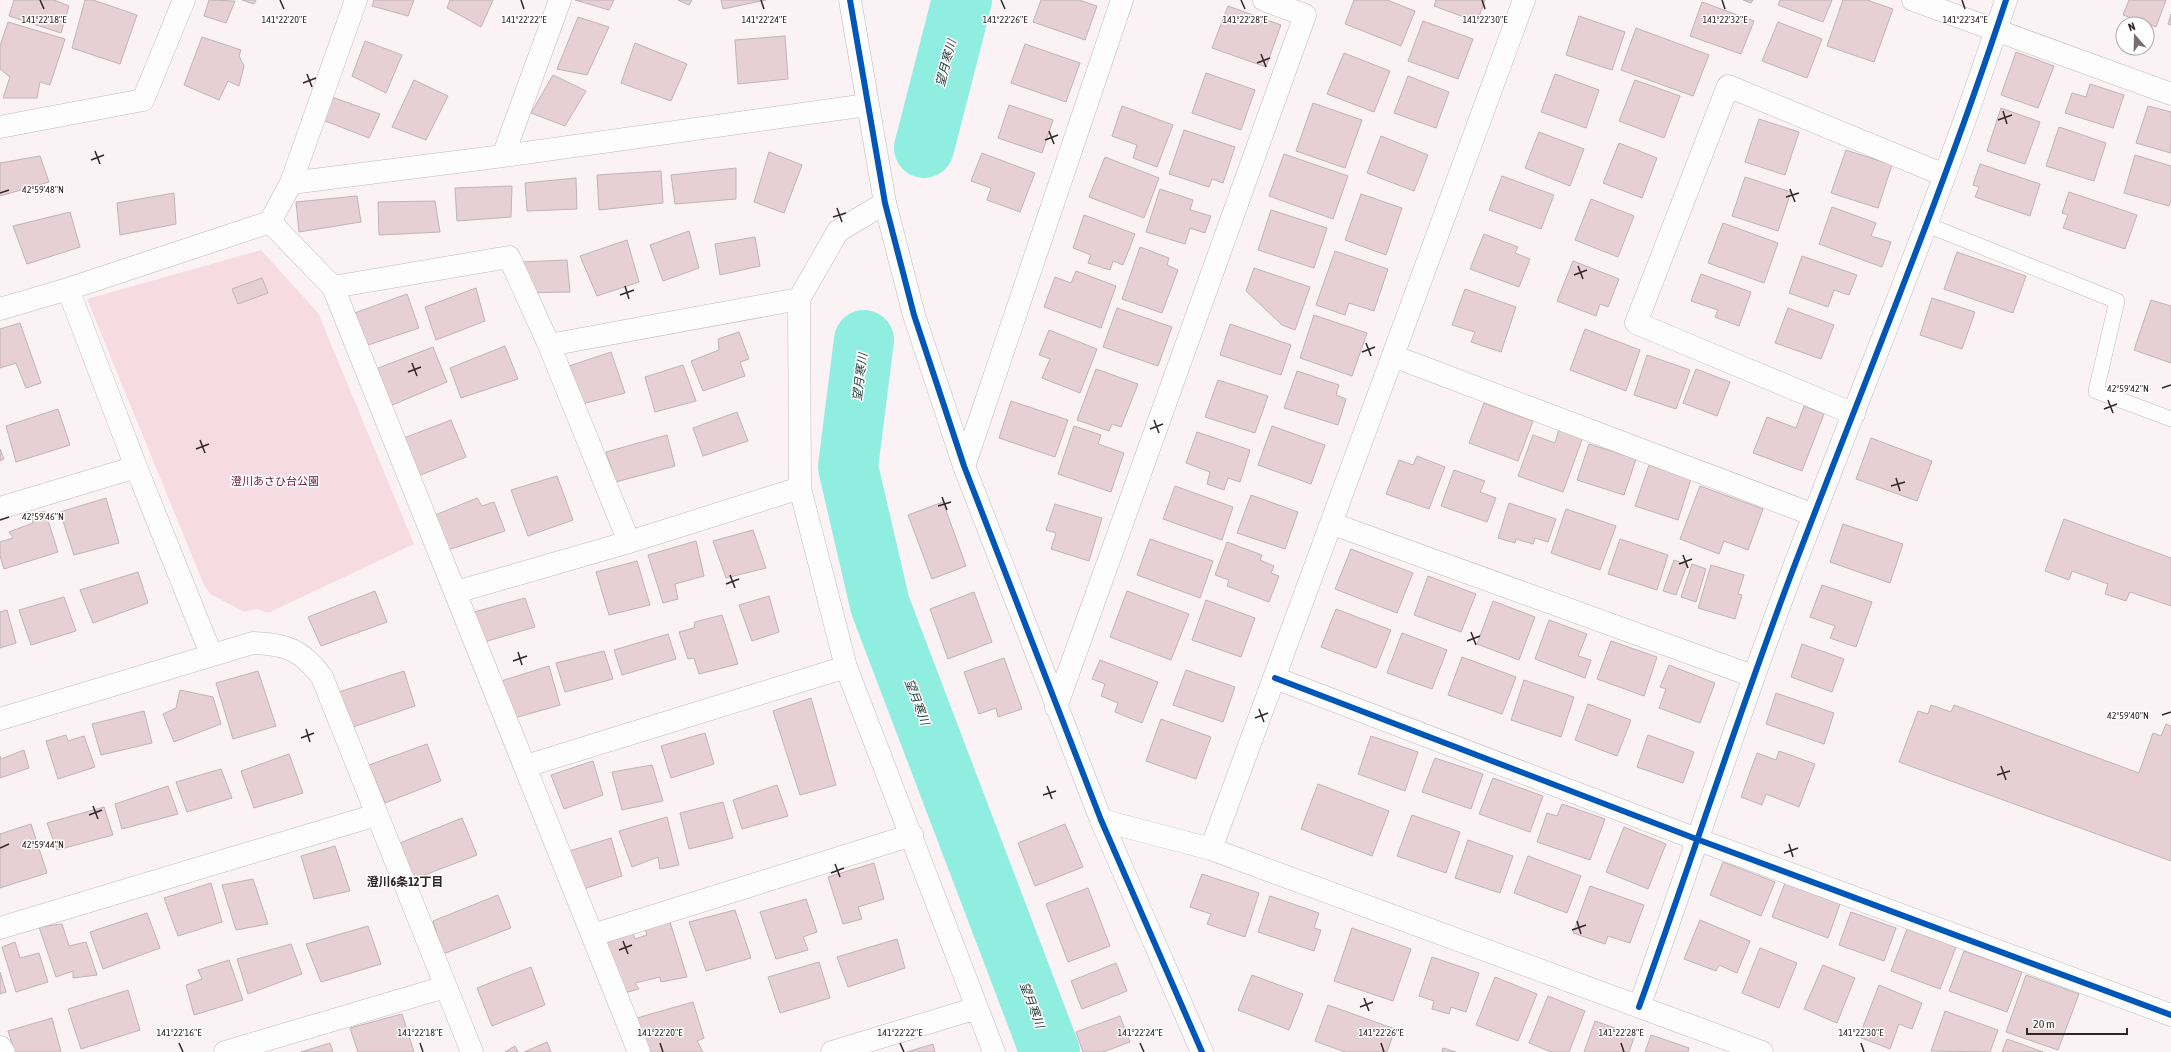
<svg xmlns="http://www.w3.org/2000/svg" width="2171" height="1052" font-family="'Asap Condensed','Noto Sans JP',sans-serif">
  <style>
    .green { fill: #f6dce2 }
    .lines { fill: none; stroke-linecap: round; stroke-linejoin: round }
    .river { stroke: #90eee0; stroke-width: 60 }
    .building { fill: #e7cfd6; stroke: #beb4b6 }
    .lane-casing { stroke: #c2b8bb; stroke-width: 16 }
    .street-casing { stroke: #c2b8bb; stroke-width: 23 }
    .secondary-casing { stroke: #c2b8bb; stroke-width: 23 }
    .lane { stroke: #fefdfd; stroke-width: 15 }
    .street { stroke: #fefdfd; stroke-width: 22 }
    .secondary { stroke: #fefdfd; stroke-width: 22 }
    .cycleway-casing { stroke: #fff; stroke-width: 8 }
    .cycleway { stroke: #0057b8; stroke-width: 6 }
    .ticks { fill: none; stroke: #322528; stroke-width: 1.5 }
    .labels { text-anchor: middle; stroke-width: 3; stroke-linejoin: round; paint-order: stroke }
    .park-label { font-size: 11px; fill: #691134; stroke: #fff }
    .water-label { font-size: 12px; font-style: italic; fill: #233b36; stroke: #fff }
    .neighbourhood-label { font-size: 12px; font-weight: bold; fill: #322528; stroke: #fff }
    .ticks-label { font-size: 10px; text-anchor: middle; fill: #322528; stroke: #fff; stroke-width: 3; stroke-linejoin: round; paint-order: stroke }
  </style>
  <rect width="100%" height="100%" fill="#faf2f4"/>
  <path class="green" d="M261,250L318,313L414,544L268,613L257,609L245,612L210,594L204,585L87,299Z"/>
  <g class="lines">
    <path class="river" d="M924,148L962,0
      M864,340L848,467L880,605L1050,1052"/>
  </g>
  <path class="building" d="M14,0H54L69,6L61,33L9,16Z
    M85,0H93L137,15L120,64L72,48Z
    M209,0L235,1L226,23L204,16Z
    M242,0H256L254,4Z
    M374,0H414L408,16L372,6Z
    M450,0H493L481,27L447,8Z
    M575,0H614L609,10Z
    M678,0H692L689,5Z
    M721,0H766L723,9Z
    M1041,0H1079L1097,6L1085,40L1033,22Z
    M1354,0H1387L1415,11L1401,46L1345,24Z
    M1436,0H1485L1477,22L1434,6Z
    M1743,0H1753L1751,3Z
    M1780,0H1832L1823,22L1778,5Z
    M1843,0H1867L1893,9L1874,62L1827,46Z
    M2129,0H2166L2156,27L2123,15Z
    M1702,2L1754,21L1741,54L1690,36Z
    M1228,6L1281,25L1266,67L1212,48Z
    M2171,14V25L2168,24Z
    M1579,16L1625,32L1612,70L1566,55Z
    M578,17L609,27L587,75L557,69Z
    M1423,21L1473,39L1458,79L1408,61Z
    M8,22L65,39L50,85L40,82L37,98H3L10,77L0,69V46Z
    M1778,22L1822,39L1807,78L1762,61Z
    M1636,28L1709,55L1693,96L1621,70Z
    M785,36L788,79L738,84L735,40Z
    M202,37L241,50L239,56L244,66L239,86L228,81L219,100L184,85Z
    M365,41L402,55L386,93L352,76Z
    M635,43L687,64L671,101L621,83Z
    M1025,44L1080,63L1066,102L1011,83Z
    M2016,52L2054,66L2038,108L2001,95Z
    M1344,53L1390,71L1374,112L1327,94Z
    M1206,73L1255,90L1241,130L1192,113Z
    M1555,74L1599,90L1586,128L1541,112Z
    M553,75L586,91L565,126L531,113Z
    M1408,76L1449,92L1436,128L1394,113Z
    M414,80L448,96L426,140L392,127Z
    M1635,80L1680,96L1664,138L1619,121Z
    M2090,84L2124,95L2113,128L2065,113L2072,93L2086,97Z
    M326,95L380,114L369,138L320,119Z
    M1313,103L1362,120L1345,168L1296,151Z
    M1009,105L1053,120L1042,153L998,138Z
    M1122,106L1173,125L1157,167L1133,158L1137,145L1112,136Z
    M2148,106L2171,112V153L2136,143Z
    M2001,108L2040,122L2025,164L1987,151Z
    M1759,119L1799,132L1785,175L1745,162Z
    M2059,127L2106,143L2094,181L2046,166Z
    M1184,130L1235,147L1223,183L1212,179L1209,187L1169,174Z
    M1539,132L1584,149L1570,186L1525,168Z
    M1381,136L1428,155L1414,191L1367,173Z
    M1619,143L1657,158L1642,198L1603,183Z
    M1846,150L1892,165L1878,208L1831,193Z
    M769,152L802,165L784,213L754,202Z
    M982,153L1035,173L1020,212L987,200L991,188L971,181Z
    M1284,154L1348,176L1333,219L1269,196Z
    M2135,155L2171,166V200L2169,206L2124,193Z
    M40,156L49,182L0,196V163Z
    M1105,157L1159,178L1144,218L1089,197Z
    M1980,164L2040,184L2030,216L1975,197L1979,187L1973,185Z
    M736,168V199L675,204L671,175Z
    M661,171L663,203L599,210L597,175Z
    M1502,176L1554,195L1541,229L1489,210Z
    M1745,177L1791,192L1778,231L1732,216Z
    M576,178L577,209L527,211L525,183Z
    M512,186L511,217L457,221L455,188Z
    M1160,189L1193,200L1190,210L1211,216L1205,233L1190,228L1185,244L1146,232Z
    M2069,192L2137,215L2125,249L2063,228L2068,215L2062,213Z
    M174,193L176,224L120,235L117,203Z
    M1361,194L1402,208L1386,255L1345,240Z
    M357,196L361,222L299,232L296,202Z
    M1591,199L1634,216L1618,257L1575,240Z
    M435,201L440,232L379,235L378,202Z
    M1832,207L1876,223L1871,236L1891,242L1882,267L1819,244Z
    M1271,210L1327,228L1314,268L1258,250Z
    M70,212L80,247L27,264L13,226Z
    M1084,215L1135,234L1123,265L1113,261L1110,270L1088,263L1091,255L1073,248Z
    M1723,223L1778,243L1764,283L1708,263Z
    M689,231L699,268L663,281L650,245Z
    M1484,234L1518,247L1515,253L1530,259L1519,287L1470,269Z
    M755,237L760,266L720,275L715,244Z
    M627,240L639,282L597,296L580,256Z
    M1140,247L1169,258L1167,265L1178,270L1162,313L1122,299Z
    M1335,251L1388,269L1374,311L1349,303L1345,315L1316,305Z
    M1957,252L2026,276L2013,313L1944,289Z
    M1802,256L1857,275L1849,295L1834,290L1828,307L1789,293Z
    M567,260L570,292L522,293L521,262Z
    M1573,261L1619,279L1608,307L1600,304L1596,316L1557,301Z
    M1254,268L1310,287L1295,330L1282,325L1246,291Z
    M1076,271L1116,286L1101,328L1044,307L1055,277L1071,283Z
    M1701,274L1751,292L1739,326L1715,317L1718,310L1691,301Z
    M262,278L268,293L238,304L232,289Z
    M476,288L485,321L436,340L425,307Z
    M1465,289L1516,307L1501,352L1471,342L1475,332L1452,325Z
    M407,294L419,328L362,347L352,314Z
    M1932,298L1975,312L1962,349L1920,335Z
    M2151,300L2171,306V363L2134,350Z
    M1117,308L1172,327L1158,366L1103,347Z
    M1788,308L1834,325L1821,359L1775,343Z
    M1314,315L1367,333L1352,376L1300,358Z
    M20,323L41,383L26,388L16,363L0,368V329Z
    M1230,324L1291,345L1281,375L1220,355Z
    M1585,329L1640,350L1626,391L1570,370Z
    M1049,330L1097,349L1080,393L1042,378L1050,359L1039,355Z
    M739,332L749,359L740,362L745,376L703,391L691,361L719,350L718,339Z
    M505,346L518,379L461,398L450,368Z
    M433,347L447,382L390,406L373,370Z
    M611,352L625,393L578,405L566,367Z
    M1647,355L1690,370L1676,409L1634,395Z
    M683,365L696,401L655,412L645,377Z
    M1096,369L1138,384L1121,427L1112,424L1109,431L1077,420Z
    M1696,369L1730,382L1717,416L1683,403Z
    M1297,371L1339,385L1336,395L1346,399L1338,425L1284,408Z
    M1218,380L1268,396L1255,433L1205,417Z
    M1011,401L1068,420L1055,457L999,438Z
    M1484,403L1533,421L1518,461L1469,443Z
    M1804,406L1824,414L1802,471L1753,453L1767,417L1796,428Z
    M58,409L70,445L16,462L6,426Z
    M737,412L748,441L703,456L693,428Z
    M451,420L466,457L418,476L404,438Z
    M1074,426L1101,435L1098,444L1124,453L1111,492L1058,474Z
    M1272,426L1325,445L1311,484L1258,465Z
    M1559,429L1583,437L1563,492L1518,476L1533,435L1555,443Z
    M1197,432L1250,450L1240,482L1228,478L1224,490L1207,484L1210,472L1186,463Z
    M667,435L675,466L616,482L606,452Z
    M1871,438L1932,461L1917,501L1856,479Z
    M1589,444L1636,459L1624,495L1577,480Z
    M0,449L4,459L0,461Z
    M1417,456L1445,467L1429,509L1386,494L1399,460L1413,465Z
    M1649,465L1691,479L1678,520L1635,506Z
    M1454,470L1485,481L1480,492L1496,498L1487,522L1441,506Z
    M557,476L573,520L528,536L511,490Z
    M1175,486L1233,507L1222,540L1163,519Z
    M1700,486L1763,509L1748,550L1724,541L1719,554L1680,539Z
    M1251,495L1298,512L1285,549L1237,533Z
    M106,498L119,543L74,555L60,512Z
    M477,498L482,506L494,502L505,531L445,551L433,516Z
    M943,502L966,566L932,579L908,515Z
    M1509,503L1556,519L1548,542L1535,538L1533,544L1516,539L1515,543L1498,538Z
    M1055,504L1102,518L1089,561L1051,549L1056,533L1046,530Z
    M1566,509L1616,526L1600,570L1551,553Z
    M45,511L58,552L4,569L0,556V542L13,538L9,532L33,523L31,514Z
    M2064,519L2171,558V606L2130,592L2126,601L2105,594L2108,584L2072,571L2069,580L2045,571Z
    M1843,524L1903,544L1890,583L1830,562Z
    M753,530L766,568L726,578L713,541Z
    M1150,539L1213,561L1200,598L1137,575Z
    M1620,539L1668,555L1657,590L1608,574Z
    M696,541L704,576L675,584L678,599L663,603L648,555Z
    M1227,542L1262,555L1260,560L1274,566L1271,573L1279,576L1269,602L1227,586L1229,580L1215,575Z
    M1351,549L1413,573L1397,613L1335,589Z
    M1674,560L1687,565L1676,595L1663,591Z
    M637,561L650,605L609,615L596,572Z
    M1692,564L1706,569L1696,602L1681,597Z
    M1711,565L1744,575L1738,594L1742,595L1735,619L1698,608Z
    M138,572L148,603L93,623L80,590Z
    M1428,576L1476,594L1461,632L1414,615Z
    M1822,585L1872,602L1856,647L1830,638L1835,626L1810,617Z
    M375,591L387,622L321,646L308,617Z
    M1127,591L1189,614L1171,660L1110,637Z
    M974,592L992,642L948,659L930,609Z
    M769,596L779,632L752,641L739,605Z
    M64,597L76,631L31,645L19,610Z
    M525,598L535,627L484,642L474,612Z
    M1206,600L1255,618L1241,657L1192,640Z
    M1493,601L1535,617L1519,660L1477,644Z
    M1336,609L1391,630L1376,668L1321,647Z
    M7,610L16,643L0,648V612Z
    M722,615L738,664L699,674L694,658L688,659L679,632L694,628L695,622Z
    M1549,620L1587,634L1578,656L1591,660L1585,678L1535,659Z
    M1402,633L1447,650L1432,689L1387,673Z
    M668,634L676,659L622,675L614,650Z
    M1611,641L1657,657L1644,696L1597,679Z
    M1802,644L1844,659L1832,692L1791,677Z
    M604,651L613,679L565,692L556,663Z
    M1462,657L1516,677L1502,714L1448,695Z
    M1004,658L1022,709L998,717L996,708L979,714L964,672Z
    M1100,660L1158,682L1142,723L1115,712L1118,703L1101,696L1105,684L1092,679Z
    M1669,665L1715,683L1700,723L1659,708L1666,689L1660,687Z
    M549,666L560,705L511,719L498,682Z
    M1186,670L1235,687L1223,722L1173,705Z
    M258,671L276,726L233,739L216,683Z
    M404,671L415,706L353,727L339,692Z
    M1524,680L1574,697L1561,737L1511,720Z
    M180,690L213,697L221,724L174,742L163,714L176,708Z
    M1776,693L1834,713L1824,744L1766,724Z
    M811,698L836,785L800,795L773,711Z
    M1588,704L1631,720L1617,756L1575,740Z
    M1931,705L1951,712L1954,705L2139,773L2153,733L2161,736L2166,724L2171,726V861L1899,762L1918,711L1928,714Z
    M144,711L152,743L101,755L92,724Z
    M1161,719L1211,737L1196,779L1146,761Z
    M705,733L714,764L671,778L661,746Z
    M66,735L68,741L84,736L95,767L58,779L46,741Z
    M1648,735L1694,752L1683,783L1637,767Z
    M1371,736L1418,752L1405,791L1358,774Z
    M427,744L441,781L385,803L369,765Z
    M24,750L29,768L0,778V756L1,759Z
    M1779,751L1815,764L1799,807L1766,794L1762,805L1741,797L1757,753L1776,760Z
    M289,754L303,793L254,808L241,771Z
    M1435,758L1483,774L1471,809L1422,792Z
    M593,761L603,795L564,809L551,775Z
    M652,765L663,801L622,810L612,772Z
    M221,769L232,798L187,812L176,782Z
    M1493,778L1543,796L1530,832L1479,814Z
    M1318,784L1389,811L1372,856L1301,829Z
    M777,785L788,816L742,829L733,800Z
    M168,786L178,814L122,829L115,804Z
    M723,802L733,838L689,849L680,813Z
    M1562,804L1605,819L1590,860L1537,842L1547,813L1557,816Z
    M104,807L113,835L57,850L47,823Z
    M1412,815L1460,832L1446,873L1397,856Z
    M667,817L679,865L660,869L658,857L632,867L619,831Z
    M462,818L477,855L414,879L400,843Z
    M31,824L47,873L0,888V834Z
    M1065,824L1083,867L1035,886L1018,843Z
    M1624,827L1666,844L1648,889L1606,872Z
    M611,838L622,876L575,892L563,853Z
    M1468,840L1513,856L1500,893L1455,878Z
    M335,846L350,891L314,899L301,856Z
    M1528,856L1581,876L1567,913L1514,893Z
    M1723,862L1775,882L1761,916L1710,895Z
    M874,863L884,899L858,907L862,919L843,924L828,877Z
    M1202,874L1259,893L1245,937L1207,924L1211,914L1190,907Z
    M253,879L268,924L236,930L222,885Z
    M211,883L222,922L178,936L164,898Z
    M1785,883L1840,904L1828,938L1772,917Z
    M1590,886L1644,905L1630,943L1608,936L1605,944L1573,933Z
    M1088,888L1110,946L1068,962L1046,904Z
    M498,895L511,928L443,954L433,921Z
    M1270,896L1319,913L1314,928L1321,930L1314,951L1258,932Z
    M806,899L817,932L803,937L808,950L776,959L760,912Z
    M735,910L751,958L706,971L689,922Z
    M1851,912L1896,928L1884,961L1839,945Z
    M147,913L160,948L103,969L90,932Z
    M1700,920L1750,941L1737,973L1719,965L1716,971L1684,959Z
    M670,922L687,977L661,982L660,977L635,983L639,989L609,997L593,947L608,943L606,938L632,930L635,939L647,935L645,929Z
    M62,924L69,946L86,942L97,975L73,978V971L56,977L39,927Z
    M368,926L381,964L321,982L306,944Z
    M1352,928L1411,949L1393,1001L1334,981Z
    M1907,929L1956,947L1940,989L1891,971Z
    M897,939L905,968L848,987L837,957Z
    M15,942L20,958L39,953L48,982L16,992L2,947Z
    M291,944L302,974L248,994L237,959Z
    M1760,948L1797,963L1779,1008L1742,993Z
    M1964,951L2022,972L2007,1012L1949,991Z
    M1432,957L1479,973L1466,1012L1451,1007L1449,1014L1432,1009L1434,1001L1419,996Z
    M229,960L243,1000L194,1015L186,985L202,979L198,970Z
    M819,962L830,998L780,1013L768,977Z
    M1116,963L1127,991L1082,1009L1071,981Z
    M1823,965L1855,978L1837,1023L1804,1009Z
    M531,967L545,1005L492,1026L477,988Z
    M0,972L6,992L0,994Z
    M1252,975L1303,994L1289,1030L1238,1010Z
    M2026,975L2079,994L2058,1050L2006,1032Z
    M1495,977L1537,994L1518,1041L1476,1025Z
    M1879,985L1922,1003L1912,1029L1899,1024L1890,1049L1859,1037Z
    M128,990L140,1030L81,1049L68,1009Z
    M1548,996L1585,1011L1569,1052H1551L1529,1043Z
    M693,1002L704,1038L697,1041L703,1052H640L630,1020Z
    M1328,1005L1395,1029L1387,1052H1345L1315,1041Z
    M1945,1011L1998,1030L1990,1052L1931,1051Z
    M402,1014L414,1052H358L350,1028Z
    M1120,1016L1130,1042L1103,1052H1083L1076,1032Z
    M52,1018L61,1052H15L8,1031Z
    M1595,1021L1635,1035L1629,1052H1584Z
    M1651,1035L1689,1048L1688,1052H1645Z
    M2007,1039L2043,1052H2002Z
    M547,1042L551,1052H524Z
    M330,1043L333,1052H301Z
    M933,1044L935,1052H907Z
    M515,1046L518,1052H505Z
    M1443,1048L1456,1052H1442Z"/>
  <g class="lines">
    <defs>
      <path id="lane" d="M1925,224L2117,301L2096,391L2171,419"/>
      <path id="street" d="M1913,0L2171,94
        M0,127L143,100L184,0
        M503,156L560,0
        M291,183L356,0
        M885,203L838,231L799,299L800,488L846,667L994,1052
        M270,222L333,287L639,1052
        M333,287L509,257L549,345L629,542
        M68,289L136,467L211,654
        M0,309L68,289L270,222L291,183L503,156L867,105
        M549,345L799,299
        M1393,356L1814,515
        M1854,414L1636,323L1728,86L1944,175
        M964,466L1122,0
        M0,508L136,467
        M1333,524L1753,676
        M456,592L629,542L800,488
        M1275,678L1699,840L2171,1015
        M1056,707L1305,15L1264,0
        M0,719L253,643C286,644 302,650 322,677L472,1052
        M526,766L846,667
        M1101,820L1211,849L1762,1052
        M1211,849L1524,0
        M0,928L376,815
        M593,935L912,835
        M1639,1007C1690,865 1736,721 1789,580C1862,387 1942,196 2006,0
        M0,1047L4,1052
        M225,1052L445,987
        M832,1052L977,1008"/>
      <path id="secondary" d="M850,0L885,203L914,315L964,466L1101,820L1202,1052"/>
    </defs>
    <use href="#lane" class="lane-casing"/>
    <use href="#street" class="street-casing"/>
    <use href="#secondary" class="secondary-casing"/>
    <use href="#lane" class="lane"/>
    <use href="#street" class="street"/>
    <use href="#secondary" class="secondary"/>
    <defs>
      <path id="cycleway" d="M850,0L885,203L914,315L964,466L1101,820L1202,1052
        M1275,678L1699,840L2171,1015
        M1639,1007C1690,865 1736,721 1789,580C1862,387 1942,196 2006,0"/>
    </defs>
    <use href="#cycleway" class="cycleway-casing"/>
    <use href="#cycleway" class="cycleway"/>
  </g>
  <path class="ticks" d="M40,0L44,9M280,0L284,9M521,0L524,9M761,0L764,9M1001,0L1005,9M1241,0L1245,9M1482,0L1485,9M1722,0L1725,9M1962,0L1965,9M1261,54L1266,67M1257,63L1270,58M307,74L312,87M303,83L316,78M2003,111L2007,124M1998,120L2012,115M1049,131L1054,144M1045,140L1058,135M95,151L100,164M91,160L104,155M1790,189L1795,202M0,193L9,190M1786,197L1799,193M837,208L842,222M833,217L846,213M1578,266L1583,279M1574,275L1587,270M625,286L629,299M620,295L634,290M1366,343L1371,356M1362,352L1375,347M412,363L417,376M408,372L421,367M2162,388L2171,385M2108,400L2113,413M2104,409L2117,404M1154,420L1159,433M1150,429L1163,424M200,440L205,453M196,449L209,444M1896,478L1900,491M1891,486L1905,482M942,497L947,510M938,506L951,502M0,520L9,517M1683,555L1688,568M1679,564L1692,559M730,575L735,588M726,584L739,579M1471,632L1476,645M1467,641L1480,636M518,652L522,665M513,661L527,656M1259,709L1264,722M2162,715L2171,712M1255,718L1268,713M306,729L310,742M301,738L314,733M2001,766L2006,780M1997,775L2010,771M1047,786L1052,799M1043,795L1056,791M93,806L98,819M89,815L102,810M1789,844L1793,857M0,848L9,844M1784,853L1798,848M835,864L840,877M831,873L844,868M1577,921L1581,934M1572,930L1586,925M623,941L628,954M619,950L632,945M1364,998L1369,1011M1360,1007L1373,1002M179,1043L183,1052M420,1043L423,1052M660,1043L663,1052M900,1043L904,1052M1140,1043L1144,1052M1381,1043L1384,1052M1621,1043L1624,1052M1861,1043L1864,1052"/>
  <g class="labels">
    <g class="park-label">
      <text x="275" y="485">澄川あさひ台公園</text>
    </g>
    <g class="water-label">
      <text transform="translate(946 63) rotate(-75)" y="4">望月寒川</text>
      <text transform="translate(860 377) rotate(-83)" y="4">望月寒川</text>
      <text transform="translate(917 702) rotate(69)" y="4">望月寒川</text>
      <text transform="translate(1032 1005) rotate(69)" y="4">望月寒川</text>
    </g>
    <g class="neighbourhood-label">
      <text x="405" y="886">澄川6条12丁目</text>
    </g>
  </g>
  <g class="ticks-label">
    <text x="1005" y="23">141°22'26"E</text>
    <text x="1245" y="23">141°22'28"E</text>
    <text x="1725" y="23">141°22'32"E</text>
    <text x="44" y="23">141°22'18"E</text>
    <text x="284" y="23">141°22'20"E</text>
    <text x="524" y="23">141°22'22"E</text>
    <text x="764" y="23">141°22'24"E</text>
    <text x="1485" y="23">141°22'30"E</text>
    <text x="1965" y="23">141°22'34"E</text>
    <text x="43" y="193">42°59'48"N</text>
    <text x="2128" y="392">42°59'42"N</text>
    <text x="43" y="520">42°59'46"N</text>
    <text x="2128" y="719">42°59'40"N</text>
    <text x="43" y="848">42°59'44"N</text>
    <text x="179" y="1036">141°22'16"E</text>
    <text x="420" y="1036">141°22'18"E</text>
    <text x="660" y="1036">141°22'20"E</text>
    <text x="900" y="1036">141°22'22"E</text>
    <text x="1140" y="1036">141°22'24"E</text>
    <text x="1381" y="1036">141°22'26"E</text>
    <text x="1621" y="1036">141°22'28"E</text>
    <text x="1861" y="1036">141°22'30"E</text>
  </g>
  <g transform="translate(2135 36) rotate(340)"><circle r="19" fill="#ffffff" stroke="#ada8a9"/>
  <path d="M0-3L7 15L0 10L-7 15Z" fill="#786d6f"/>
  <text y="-6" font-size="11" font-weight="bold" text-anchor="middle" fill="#322528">N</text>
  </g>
  <path d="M2027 1028v6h100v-6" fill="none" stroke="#322528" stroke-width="2"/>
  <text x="2033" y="1028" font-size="12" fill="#322528" stroke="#ffffff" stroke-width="3" paint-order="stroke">20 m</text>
</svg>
